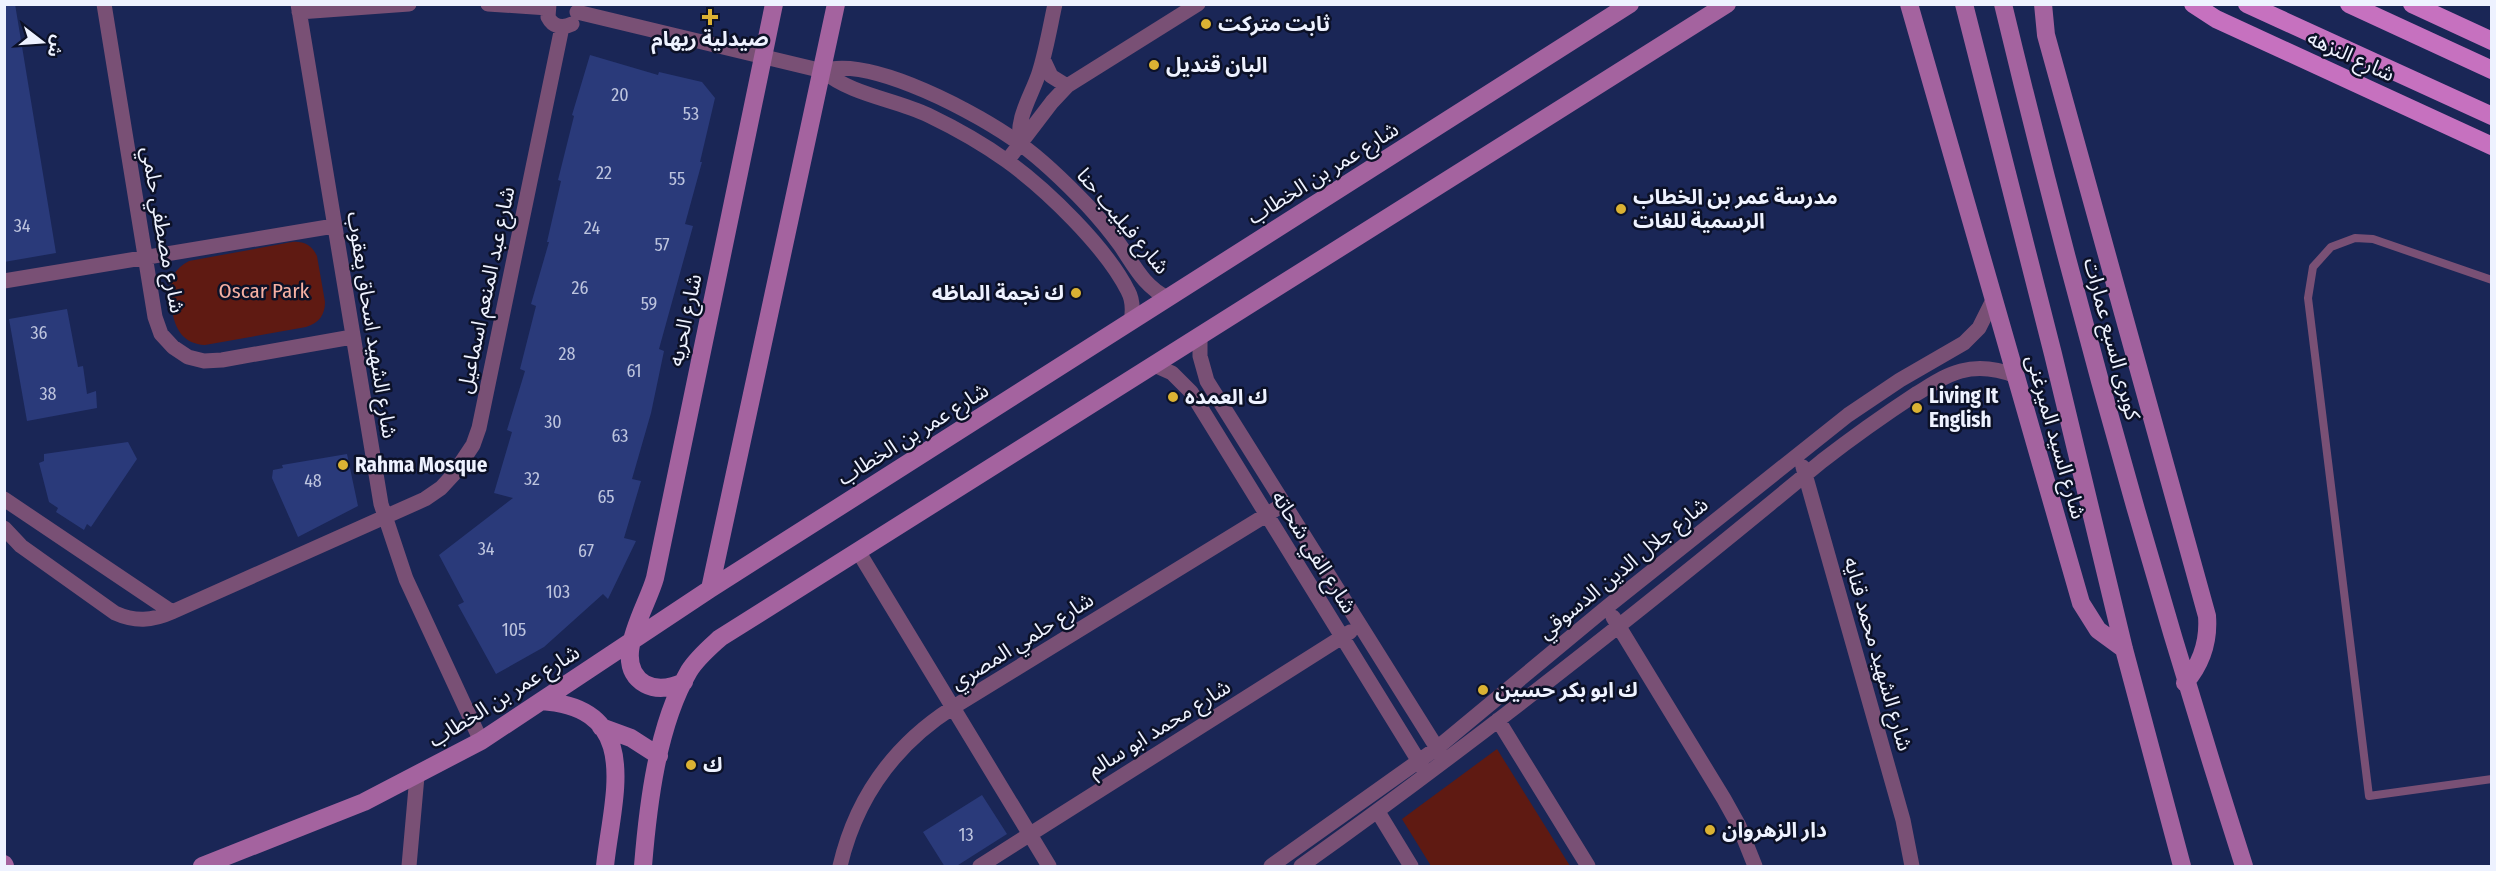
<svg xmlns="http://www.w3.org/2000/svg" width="2496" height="871" font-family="'Fira Sans Condensed','Noto Sans Arabic',sans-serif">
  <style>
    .green { fill: #5f1a12 }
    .building { fill: #2a3a7a }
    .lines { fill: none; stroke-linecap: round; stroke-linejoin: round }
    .lane { stroke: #795075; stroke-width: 8 }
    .street { stroke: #795075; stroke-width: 15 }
    .secondary { stroke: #a4639f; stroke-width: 18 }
    .primary { stroke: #c671bf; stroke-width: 18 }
    .poi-dot { fill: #dbb233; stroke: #0c1127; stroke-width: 2 }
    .labels { text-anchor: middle; stroke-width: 5; stroke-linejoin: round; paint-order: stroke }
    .number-label { font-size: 18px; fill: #bdc4de }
    .poi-label { font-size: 21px; font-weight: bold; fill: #eef2ff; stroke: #0c1127; text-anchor: start }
    .street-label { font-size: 21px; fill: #eef2ff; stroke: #0c1127 }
    .park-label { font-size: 21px; fill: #f6b0a3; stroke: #0c1127 }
  </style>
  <rect width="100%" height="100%" fill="#1a2656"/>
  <path class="green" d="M292,242C303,241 312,245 317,256L325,302C325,315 319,323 306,327L205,345C184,344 175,330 172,310C168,289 168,272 189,261Z
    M1497,749L1570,866H1431L1402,819Z"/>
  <path class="building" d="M4,4H15L56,253L4,262Z
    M590,55L658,75L659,72L702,82L715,98L700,162H702L685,224L693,226L659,349L664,351L651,413L632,479L641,481L624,538L636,541L608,599L603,594L544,647L496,674L458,605L464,602L439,555L513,498L494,493L512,432L507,430L525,371L520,369L536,306L531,304L549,242H547L561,181L558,180L574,116L572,115Z
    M67,309L78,367L83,366L87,394L96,391L97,408L27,421L9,319Z
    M128,442L137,459L91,527L87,524L84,530L56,512L58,508L49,502L39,463L44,461V454Z
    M347,454L358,506L298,537L272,478L273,470L283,468L282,465Z
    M982,795L1007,834L955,867H945L923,832Z"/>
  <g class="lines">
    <path class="lane" d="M2492,280L2373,239L2355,238L2331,247L2313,267L2308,298L2369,796L2492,779"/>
    <path class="street" d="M104,4L155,317L161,334L173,347L188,357L204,361L222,360L352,337
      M298,4L381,504L406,579L481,741
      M488,4L548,8
      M549,4L548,17C553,27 562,29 572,24
      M299,12L409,4
      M577,12L823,71C852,95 894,99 928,115C955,128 982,143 1007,161C1046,189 1106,247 1128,291C1133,300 1133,311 1131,322
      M1043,59L1051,76L1067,86
      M823,71C871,55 981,115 1020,144C1045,162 1067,184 1088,206C1099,218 1110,231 1120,245C1134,265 1144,287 1168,298
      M1020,144C1016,117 1031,97 1039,73C1046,51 1050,27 1055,4
      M1007,161L1052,102L1067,86L1198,4
      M4,281L334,226
      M1200,336V356L1207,381L1442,756
      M1154,365L1172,373L1191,392L1423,768
      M1803,467L1903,820L1912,866
      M4,499L172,612
      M4,528L21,546L115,613C135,622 152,621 172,612L425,499L441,488L453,475L473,445L479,428L562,27
      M858,551L1049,866
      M1613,617L1724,799L1739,826L1755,866
      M1498,720L1588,866
      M1378,812L1411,866
      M409,866L417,776
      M840,866C856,798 893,746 952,708L1284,504
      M980,866L1350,632
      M1271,866L1437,748L1607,607L1848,415L1900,380L1964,343L1979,328L1993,300
      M1301,866C1480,739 1653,601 1822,461C1853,437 1884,415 1916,394C1931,385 1945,375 1961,371C1980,366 1998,369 2016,376"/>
    <path class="secondary" d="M1909,4L2081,603L2098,630L2124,649
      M1964,4L2053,354L2124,649L2182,866
      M2003,4C2073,295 2153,582 2244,866
      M2043,4L2046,35L2207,616C2209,642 2202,663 2185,683
      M710,589L836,4
      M684,682C671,688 658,691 645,684C609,663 647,608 655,578L774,4
      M541,701C645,708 612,798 605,866
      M601,727L631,738L659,756
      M4,864L5,866
      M202,866L364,802L481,741L710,589L1630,4
      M643,866C648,805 657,726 689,671C697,658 709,648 720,638L1727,4"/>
    <path class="primary" d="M2193,4L2216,19L2492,146
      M2247,4L2492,116
      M2349,4L2492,70
      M2412,4L2492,41"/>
  </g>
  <g class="poi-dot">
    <path d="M707 8h6v6h6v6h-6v6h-6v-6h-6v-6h6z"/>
    <circle cx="1206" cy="24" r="6"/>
    <circle cx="1154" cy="65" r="6"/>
    <circle cx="1621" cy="209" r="6"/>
    <circle cx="1076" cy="293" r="6"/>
    <circle cx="1173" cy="397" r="6"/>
    <circle cx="1917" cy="408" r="6"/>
    <circle cx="343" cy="465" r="6"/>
    <circle cx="1483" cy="690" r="6"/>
    <circle cx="691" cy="765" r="6"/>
    <circle cx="1710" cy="830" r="6"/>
  </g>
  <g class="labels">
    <g class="number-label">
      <text x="620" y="101">20</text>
      <text x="691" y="120">53</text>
      <text x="604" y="179">22</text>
      <text x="677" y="185">55</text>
      <text x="22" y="232">34</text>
      <text x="592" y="234">24</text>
      <text x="662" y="251">57</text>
      <text x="580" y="294">26</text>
      <text x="649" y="310">59</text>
      <text x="39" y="339">36</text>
      <text x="567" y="360">28</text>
      <text x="634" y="377">61</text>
      <text x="48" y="400">38</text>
      <text x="553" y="428">30</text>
      <text x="620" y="442">63</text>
      <text x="532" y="485">32</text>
      <text x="313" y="487">48</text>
      <text x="606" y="503">65</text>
      <text x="486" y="555">34</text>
      <text x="586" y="557">67</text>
      <text x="558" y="598">103</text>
      <text x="514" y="636">105</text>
      <text x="966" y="841">13</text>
    </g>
    <g class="poi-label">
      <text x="1218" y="31">ثابت متركت</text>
      <text x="710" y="46" text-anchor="middle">صيدلية ريهام</text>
      <text x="1166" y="72">البان قنديل</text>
      <text x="1633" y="204">مدرسة عمر بن الخطاب<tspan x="1633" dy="24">الرسمية للغات</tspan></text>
      <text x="1064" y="300" text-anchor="end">ك نجمة الماظه</text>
      <text x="1929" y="403">Living It<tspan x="1929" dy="24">English</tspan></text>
      <text x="1185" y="404">ك العمده</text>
      <text x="355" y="472">Rahma Mosque</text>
      <text x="1495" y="697">ك ابو بكر حسين</text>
      <text x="703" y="772">ك</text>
      <text x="1722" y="837">دار الزهروان</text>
    </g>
    <g class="street-label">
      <text transform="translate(2351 56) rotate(25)" y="7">شارع النزهه</text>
      <text transform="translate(1323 173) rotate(-32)" y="7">شارع عمر بن الخطاب</text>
      <text transform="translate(1123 221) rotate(50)" y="7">شارع فيليب حنا</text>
      <text transform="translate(163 230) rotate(80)" y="7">شارع مصطفي حلمي</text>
      <text transform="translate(486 290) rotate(-78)" y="7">شارع عبد المنعم اسماعيل</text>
      <text transform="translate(685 320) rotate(-78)" y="7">شارع الحريه</text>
      <text transform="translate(372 325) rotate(81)" y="7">شارع الشهيد اسحاق يعقوب</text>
      <text transform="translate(2112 339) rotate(75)" y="7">كوبرى السبع عمارات</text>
      <text transform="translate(913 434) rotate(-32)" y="7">شارع عمر بن الخطاب</text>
      <text transform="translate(2056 437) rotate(74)" y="7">شارع السيد الميرغنى</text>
      <text transform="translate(1314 552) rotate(58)" y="7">شارع الفي شحاته</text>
      <text transform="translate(1623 568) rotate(-39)" y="7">شارع جلال الدين الدسوقي</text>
      <text transform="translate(1022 641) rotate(-32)" y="7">شارع حلمي المصري</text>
      <text transform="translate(1878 654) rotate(74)" y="7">شارع الشهيد محمد قنايه</text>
      <text transform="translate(504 696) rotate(-32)" y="7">شارع عمر بن الخطاب</text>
      <text transform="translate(1159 728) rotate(-32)" y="7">شارع محمد ابو سالم</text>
    </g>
    <g class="park-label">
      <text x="264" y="298">Oscar Park</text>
    </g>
  </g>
  <rect width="2496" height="871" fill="none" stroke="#eef2ff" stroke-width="12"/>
  <g transform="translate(42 42) rotate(107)" stroke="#0c1127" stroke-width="4.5" paint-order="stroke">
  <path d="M0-4.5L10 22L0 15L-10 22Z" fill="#eef2ff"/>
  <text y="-9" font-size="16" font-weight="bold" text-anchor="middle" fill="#eef2ff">ش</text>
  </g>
</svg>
